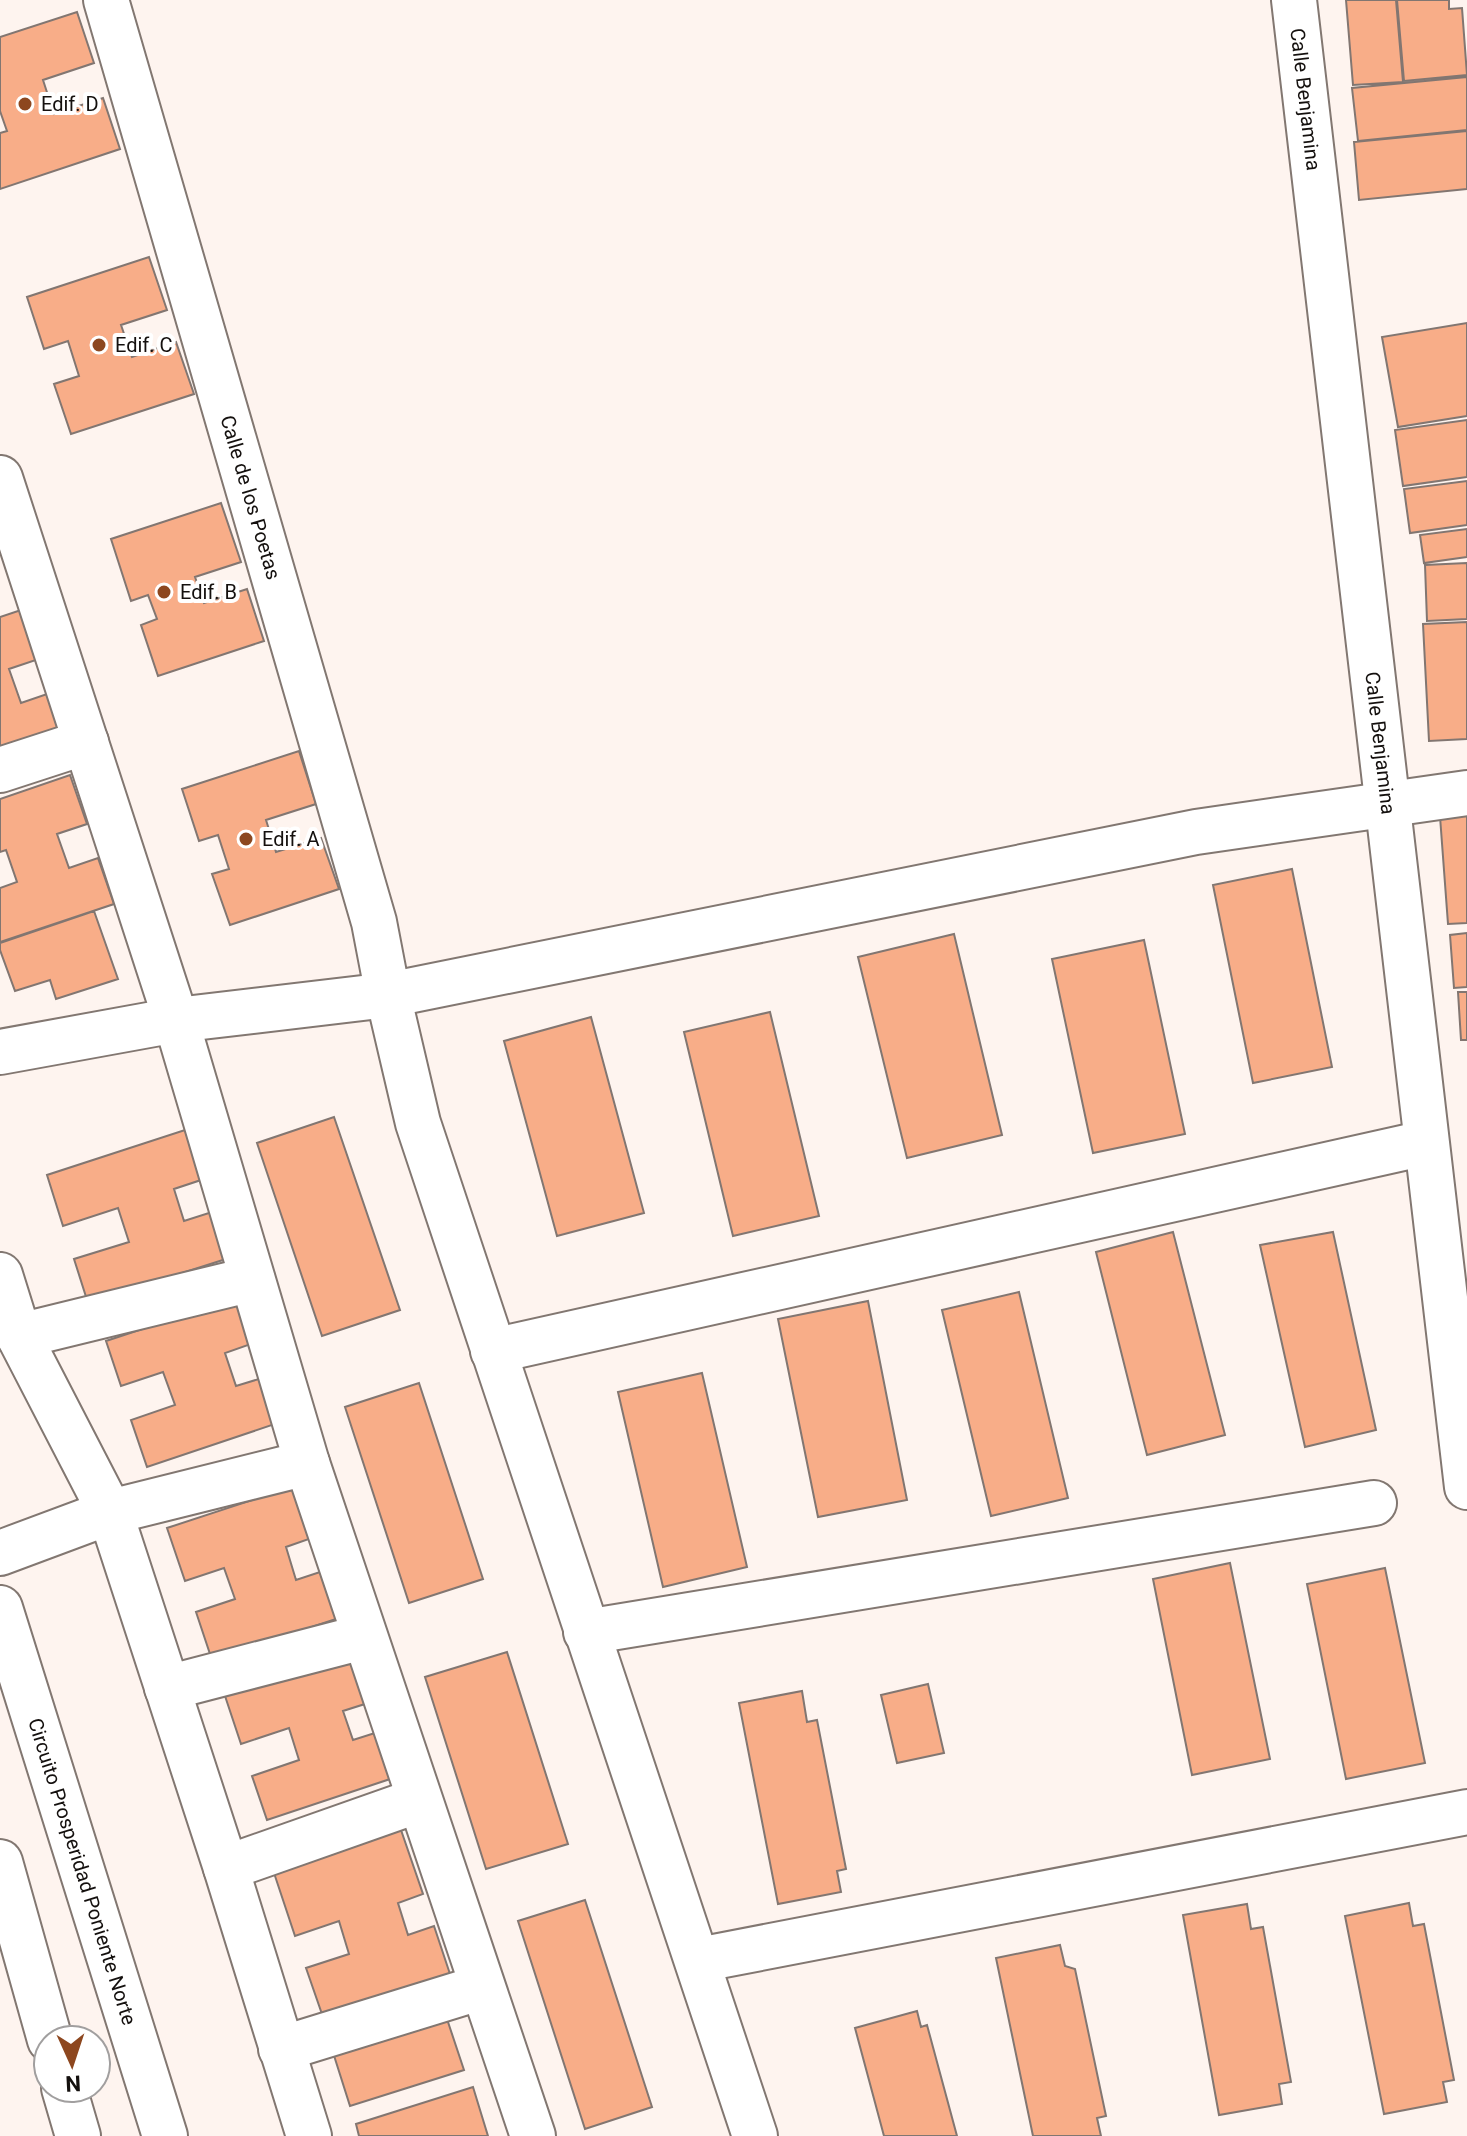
<svg xmlns="http://www.w3.org/2000/svg" width="1467" height="2136" font-family="Roboto,sans-serif">
  <style>
    .building { fill: #f8ad88; stroke: #827671; stroke-width: 2 }
    .lines { fill: none; stroke-linecap: round; stroke-linejoin: round }
    .minor-casing { stroke: #827771; stroke-width: 48 }
    .minor { stroke: #fff; stroke-width: 44 }
    .poi-dot { fill: #8d471f; stroke: #fff; stroke-width: 3 }
    .labels { text-anchor: middle; stroke-width: 8; stroke-linejoin: round; paint-order: stroke }
    .street-label { font-size: 20px; fill: #14100e; stroke: #fff }
    .poi-label { font-size: 20px; fill: #14100e; stroke: #fff; text-anchor: start }
  </style>
  <rect width="100%" height="100%" fill="#fef4ef"/>
  <path class="building" d="M1346,0H1396L1403,82L1353,85Z
    M1397,0H1449V9L1462,8L1467,75L1404,81Z
    M77,12L94,63L43,80L54,114L103,98L120,149L0,189V133L7,131L0,111V37Z
    M1467,77V130L1358,141L1352,88Z
    M1467,131V189L1359,200L1354,142Z
    M149,257L167,310L121,325L132,357L176,342L194,394L71,434L54,384L79,376L68,341L44,349L27,297Z
    M1467,323V416L1398,427L1382,337Z
    M1467,420V477L1403,486L1395,430Z
    M1467,481V525L1410,533L1404,489Z
    M221,503L241,562L195,577L204,603L247,589L264,641L158,676L141,625L157,619L148,595L131,601L111,539Z
    M1467,529V557L1424,563L1420,535Z
    M1467,563V619L1427,621L1425,565Z
    M21,610L39,659L9,669L21,703L50,693L66,738L0,761V617Z
    M1467,622V739L1429,741L1423,624Z
    M299,751L316,804L266,820L276,852L321,838L339,889L230,925L212,874L229,869L218,835L199,841L182,789Z
    M70,775L87,824L57,834L69,868L98,858L114,904L0,942V888L17,882L6,850L0,852V799Z
    M1467,801V923L1448,924L1439,803Z
    M1292,869L1332,1067L1253,1083L1213,885Z
    M94,911L118,979L56,999L50,980L15,991L0,950V943Z
    M1467,933V987L1454,988L1450,935Z
    M954,934L1002,1135L907,1158L858,957Z
    M1144,940L1185,1134L1093,1153L1052,959Z
    M1458,992H1467V1040H1461Z
    M770,1012L819,1216L733,1236L684,1032Z
    M591,1017L644,1213L557,1236L504,1041Z
    M334,1117L400,1310L322,1336L257,1143Z
    M185,1130L201,1180L174,1189L184,1221L212,1212L226,1259L88,1303L74,1259L129,1242L118,1208L63,1226L47,1175Z
    M1173,1232L1225,1435L1147,1455L1096,1252Z
    M1333,1232L1376,1430L1305,1447L1260,1245Z
    M1019,1292L1068,1498L991,1516L942,1310Z
    M236,1298L251,1344L225,1353L236,1386L262,1378L278,1423L147,1467L131,1420L175,1405L163,1372L121,1386L106,1341Z
    M868,1301L907,1500L818,1517L778,1319Z
    M702,1373L747,1567L663,1587L618,1392Z
    M419,1383L483,1579L409,1603L345,1407Z
    M292,1487L309,1539L286,1547L296,1580L320,1572L336,1619L212,1660L196,1612L235,1599L224,1568L185,1581L167,1528Z
    M1230,1563L1270,1759L1192,1775L1153,1579Z
    M1385,1568L1425,1763L1346,1779L1307,1584Z
    M350,1651L368,1703L343,1711L353,1740L378,1732L393,1778L267,1820L252,1776L299,1760L289,1728L241,1744L224,1693Z
    M507,1652L568,1844L486,1869L425,1677Z
    M928,1684L944,1753L897,1763L881,1695Z
    M802,1691L807,1722L817,1720L846,1869L837,1871L841,1892L778,1904L739,1703Z
    M401,1830L423,1894L398,1903L408,1935L434,1926L450,1974L323,2017L306,1968L349,1954L339,1921L295,1936L274,1873Z
    M585,1900L652,2107L585,2129L518,1921Z
    M1409,1903L1413,1926L1424,1924L1454,2080L1443,2082L1447,2102L1384,2114L1345,1916Z
    M1247,1904L1251,1929L1263,1927L1291,2082L1279,2084L1282,2104L1219,2115L1183,1915Z
    M1060,1945L1065,1966L1075,1969L1106,2116L1097,2118L1101,2136H1033L996,1958Z
    M443,2007L464,2070L350,2106L330,2043Z
    M917,2011L921,2027L927,2025L957,2136H884L855,2028Z
    M473,2087L488,2136H359L356,2124Z"/>
  <g class="lines">
    <defs>
      <g id="minor">
        <path id="s1" d="M106,0L374,922L388,995L418,1123L755,2136"/>
        <path id="s2" d="M1294,0L1467,1487"/>
        <path d="M0,478L176,1020L307,1463L533,2136"/>
        <path d="M0,770L86,742"/>
        <path d="M0,1052L176,1020L388,995L1196,832L1467,793"/>
        <path d="M0,1275L19,1336L110,1512L226,1868L309,2136"/>
        <path d="M19,1336L252,1279"/>
        <path d="M493,1351L1425,1143"/>
        <path d="M0,1553L110,1512L307,1463"/>
        <path id="s3" d="M0,1608L165,2136"/>
        <path d="M586,1632L1374,1503"/>
        <path d="M167,1688L363,1637"/>
        <path d="M0,1862L50,2040"/>
        <path d="M226,1868L419,1800"/>
        <path d="M698,1960L1467,1812"/>
        <path d="M281,2049L482,1987"/>
        <path d="M64,2088L78,2136"/>
      </g>
    </defs>
    <use href="#minor" class="minor-casing"/>
    <use href="#minor" class="minor"/>
  </g>
  <g class="poi-dot">
    <circle cx="25" cy="104" r="8"/>
    <circle cx="99" cy="345" r="8"/>
    <circle cx="164" cy="592" r="8"/>
    <circle cx="246" cy="839" r="8"/>
  </g>
  <g class="labels">
    <g class="street-label">
      <text dy="7" stroke="none"><textPath href="#s2" startOffset="100">Calle Benjamina</textPath></text>
      <text dy="7" stroke="none"><textPath href="#s1" startOffset="518">Calle de los Poetas</textPath></text>
      <text dy="7" stroke="none"><textPath href="#s2" startOffset="748">Calle Benjamina</textPath></text>
      <text dy="7" stroke="none"><textPath href="#s3" startOffset="276">Circuito Prosperidad Poniente Norte</textPath></text>
    </g>
    <g class="poi-label">
      <text x="41" y="111">Edif. D</text>
      <text x="115" y="352">Edif. C</text>
      <text x="180" y="599">Edif. B</text>
      <text x="262" y="846">Edif. A</text>
    </g>
  </g>
  <g transform="translate(72 2064) rotate(177)"><circle r="38" fill="#ffffff" stroke="#a19f9f" stroke-width="2"/>
  <path d="M0-6L14 30L0 20L-14 30Z" fill="#8d471f"/>
  <text y="-12" font-size="22" font-weight="bold" text-anchor="middle" fill="#14100e">N</text>
  </g>
</svg>
